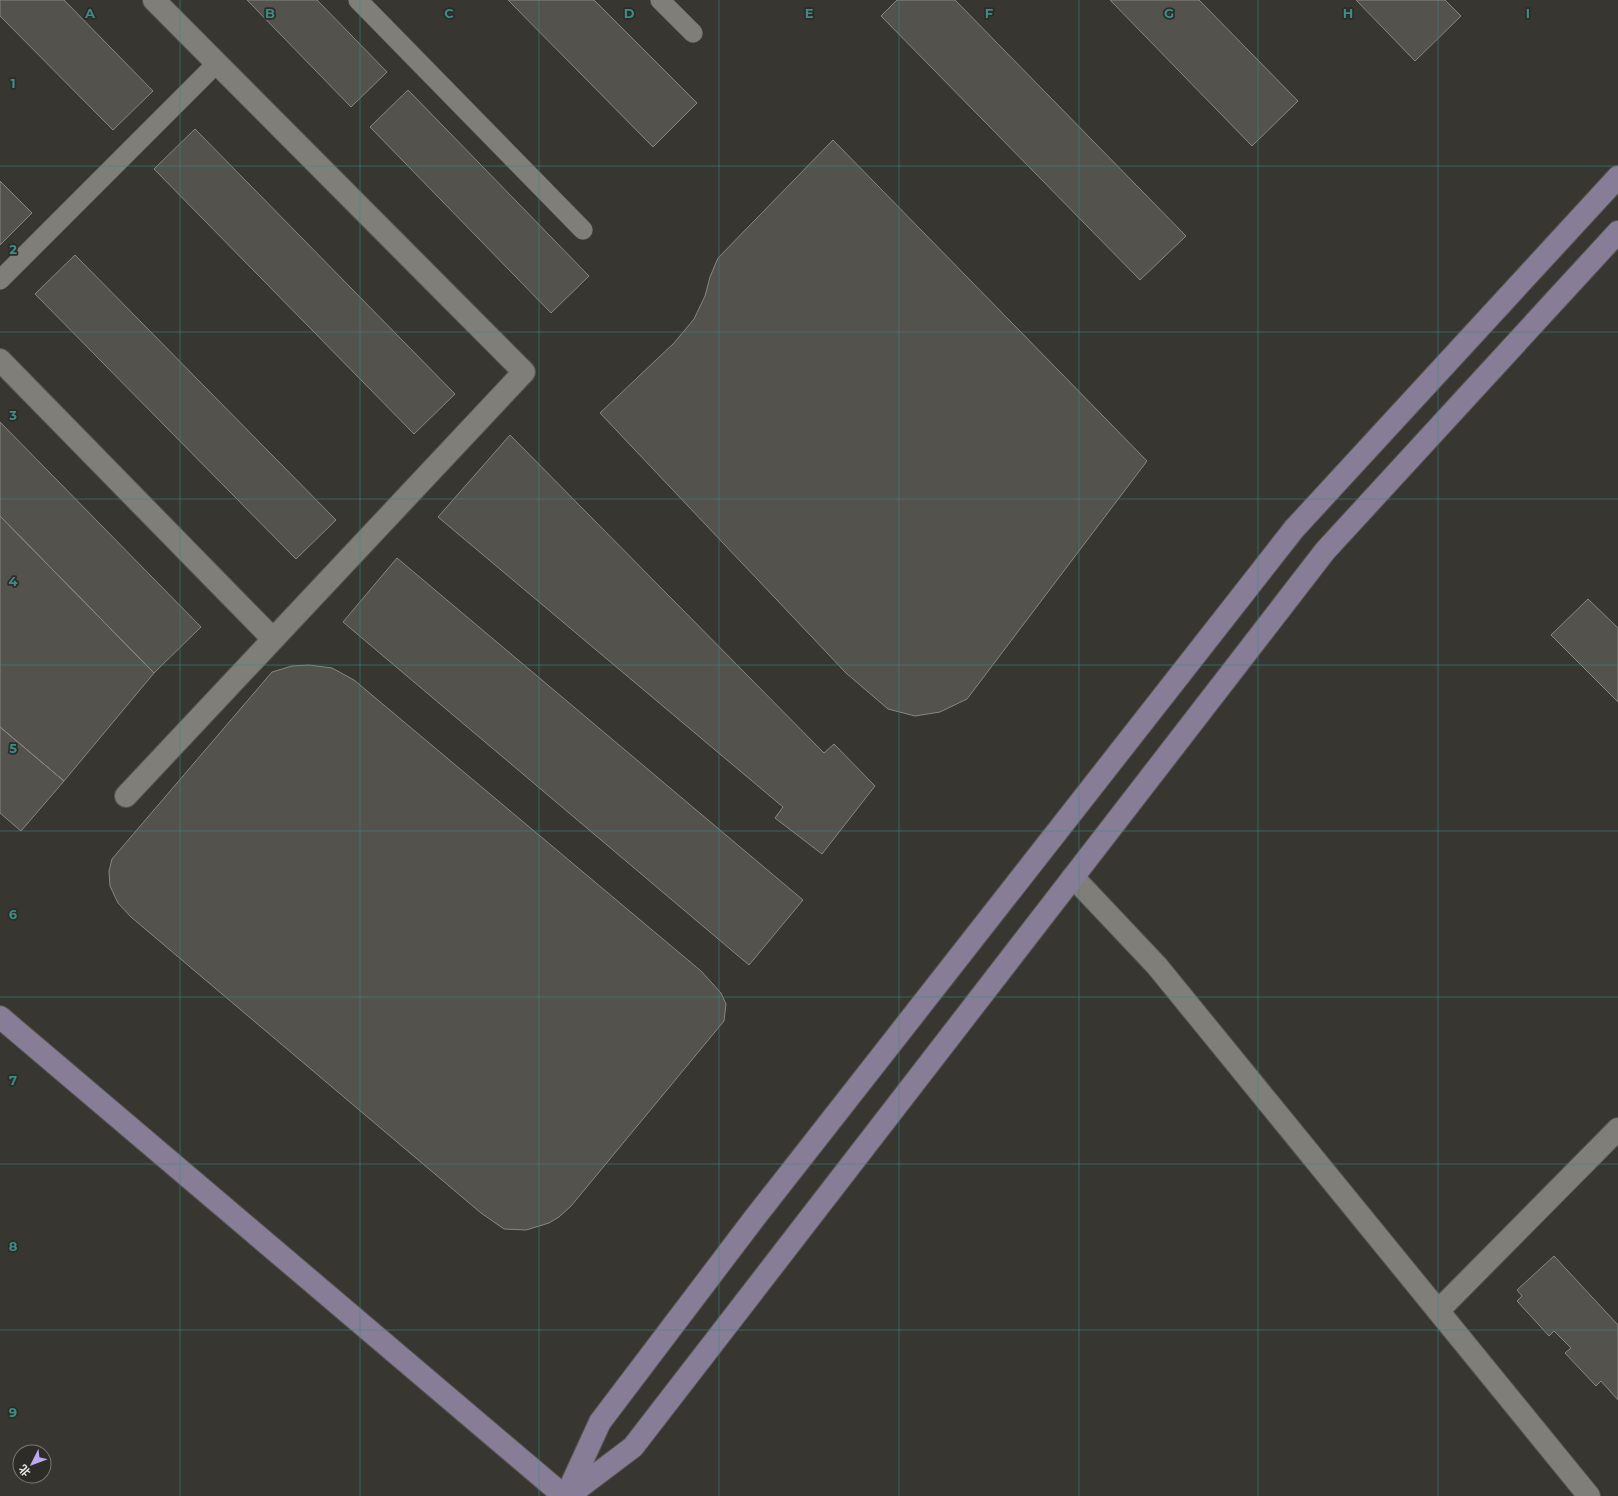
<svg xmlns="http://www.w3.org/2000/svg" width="1618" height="1496" font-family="Montserrat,'Noto Sans SC',sans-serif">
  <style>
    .building { fill: #53524d; stroke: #888782 }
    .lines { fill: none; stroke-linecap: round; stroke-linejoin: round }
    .lane-casing { stroke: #54534f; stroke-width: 20 }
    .street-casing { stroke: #54534f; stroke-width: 24 }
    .secondary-casing { stroke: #54534f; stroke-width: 24 }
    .lane { stroke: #7f7e79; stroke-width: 19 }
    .street { stroke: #7f7e79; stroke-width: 22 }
    .secondary { stroke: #877d96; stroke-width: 22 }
    .grid { fill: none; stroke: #3b8d86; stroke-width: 1; stroke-opacity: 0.55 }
    .grid-label { font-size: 13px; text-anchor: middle; font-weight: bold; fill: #3b8d86; stroke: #2d2c27; stroke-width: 3.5; stroke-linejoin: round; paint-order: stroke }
  </style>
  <rect width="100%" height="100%" fill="#373631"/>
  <path class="building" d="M0,0H64L153,91L113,130L0,16Z
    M247,0H317L387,72L351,107Z
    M508,0H594L697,103L653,147Z
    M897,0H955L1186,236L1140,280L881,16Z
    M1110,0H1199L1298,101L1252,146Z
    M1356,0H1445L1461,16L1415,61Z
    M408,90L589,276L551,313L370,127Z
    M195,129L455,394L414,434L154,169Z
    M833,140L1147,461L967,699L940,712L915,716L888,709L846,673L600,413L674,343L694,319L705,296L710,277L718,258Z
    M0,181L32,213L0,245Z
    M75,255L336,520L296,559L35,294Z
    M0,422L201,627L154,673L0,516Z
    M510,435L824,753L834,744L875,786L822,854L775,818L783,807L438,517Z
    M0,516L154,673L64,781L0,727Z
    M397,558L803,900L749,965L343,622Z
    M1588,599L1618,628V702L1551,635Z
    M309,665L332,668L354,680L701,971L721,993L726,1004L724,1021L571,1206L559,1217L549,1223L526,1230L504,1229L481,1213L131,917L118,903L110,886L109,871L112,859L272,672L292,666Z
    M0,727L64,781L21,831L0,813Z
    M1554,1256L1618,1325V1400L1601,1381L1596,1386L1565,1353L1571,1348L1554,1331L1549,1336L1517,1301L1522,1296L1517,1290Z"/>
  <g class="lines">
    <defs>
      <path id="lane" d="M358,0L583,230
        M660,0L693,33
        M0,280L217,63"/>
      <path id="street" d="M0,360L273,639
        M126,796L524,372L154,0
        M1073,877L1157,966L1589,1496
        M1438,1311L1618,1129"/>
      <path id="secondary" d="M0,1017L564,1496
        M566,1496L600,1422L753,1220L1294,529L1618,177
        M568,1496L633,1447L1325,551L1618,232"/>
    </defs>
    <use href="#lane" class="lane-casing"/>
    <use href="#street" class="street-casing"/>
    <use href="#secondary" class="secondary-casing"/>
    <use href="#lane" class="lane"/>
    <use href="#street" class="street"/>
    <use href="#secondary" class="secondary"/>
  </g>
  <path class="grid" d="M180,0V1496M360,0V1496M539,0V1496M719,0V1496M899,0V1496M1079,0V1496M1258,0V1496M1438,0V1496M0,166H1618M0,332H1618M0,499H1618M0,665H1618M0,831H1618M0,997H1618M0,1164H1618M0,1330H1618"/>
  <g class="grid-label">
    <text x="90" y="18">A</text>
    <text x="270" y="18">B</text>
    <text x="449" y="18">C</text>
    <text x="629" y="18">D</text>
    <text x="809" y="18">E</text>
    <text x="989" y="18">F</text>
    <text x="1169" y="18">G</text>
    <text x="1348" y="18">H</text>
    <text x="1528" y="18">I</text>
    <text x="13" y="88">1</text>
    <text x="13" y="254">2</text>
    <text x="13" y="420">3</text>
    <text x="13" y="586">4</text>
    <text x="13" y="753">5</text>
    <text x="13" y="919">6</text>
    <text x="13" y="1085">7</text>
    <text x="13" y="1251">8</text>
    <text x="13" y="1417">9</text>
  </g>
  <g transform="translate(32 1464) rotate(228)"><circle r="19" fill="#2d2c27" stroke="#797874"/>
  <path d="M0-3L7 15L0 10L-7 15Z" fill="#bfa9f4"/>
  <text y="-6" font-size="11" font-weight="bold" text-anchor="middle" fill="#ecebe8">北</text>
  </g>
</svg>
